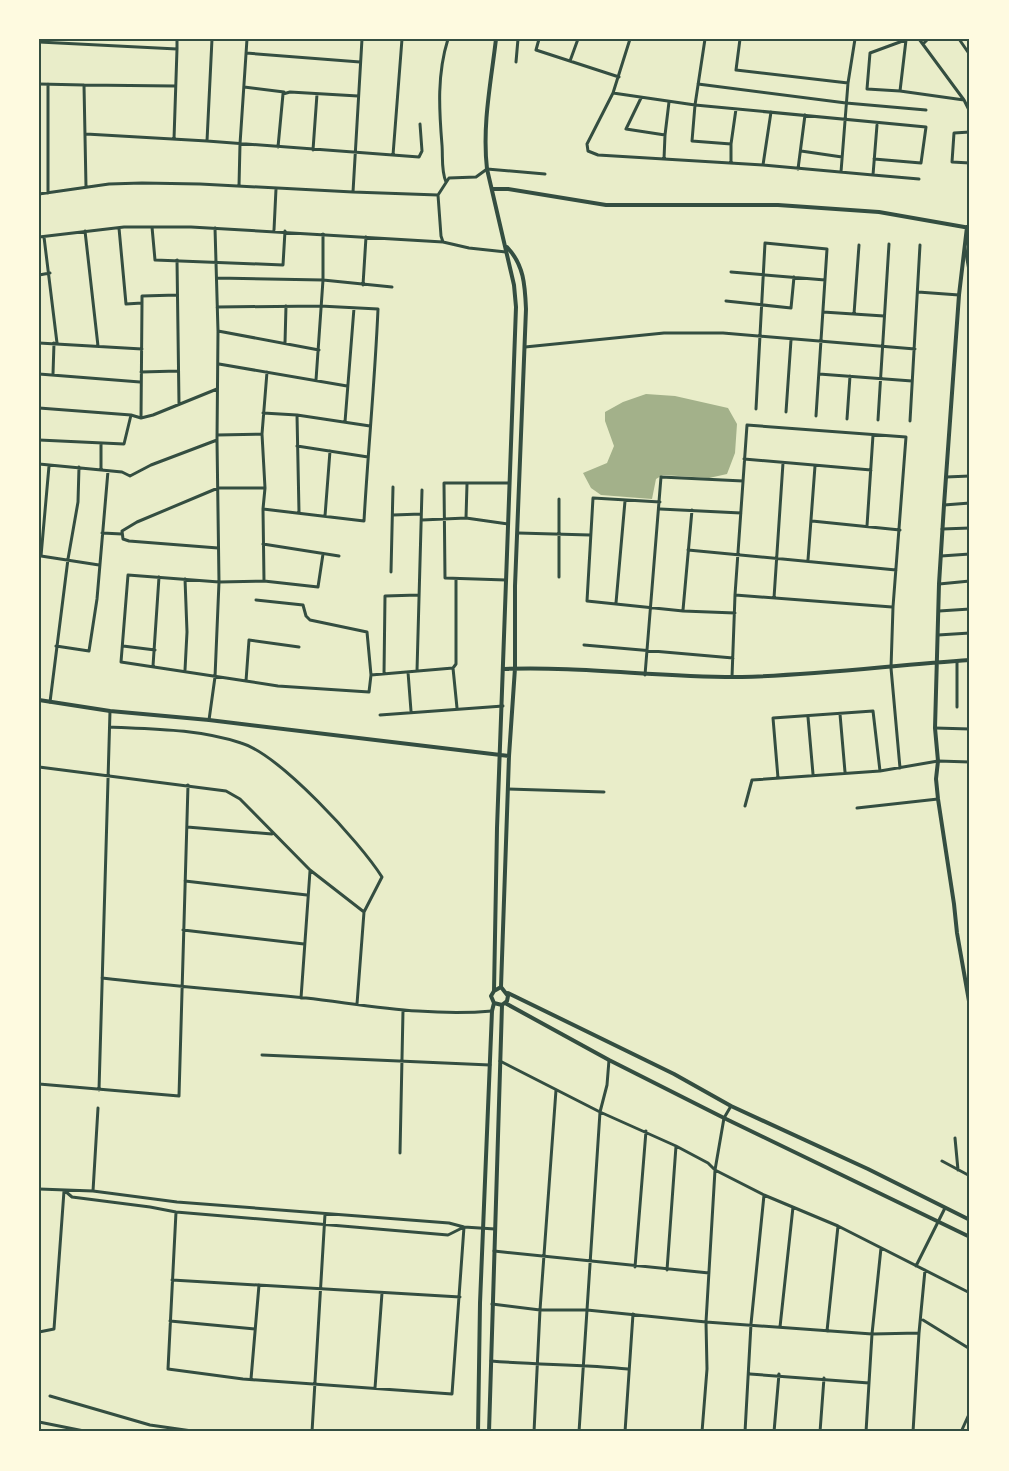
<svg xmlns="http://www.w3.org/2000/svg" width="1009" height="1471" font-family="'Varela Round',sans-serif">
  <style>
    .water { fill: #a3b18a }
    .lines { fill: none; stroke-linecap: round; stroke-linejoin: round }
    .minor { stroke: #344e41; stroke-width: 3 }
    .tertiary { stroke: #344e41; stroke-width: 4 }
    .neatline { fill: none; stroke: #344e41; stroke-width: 2 }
  </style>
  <rect width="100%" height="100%" fill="#e9edc9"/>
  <path class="water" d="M646,394L675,396L728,408L737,424L735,453L727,474L709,478L663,475L656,479L652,499L601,495L591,488L583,473L607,463L614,446L605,421V412L623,402Z"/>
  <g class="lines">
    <path class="minor" d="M212,39L207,141L419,157L422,151L420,124
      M539,39L536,50L619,77
      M630,39L613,93L587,144L588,151L598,155L763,165
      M705,39L695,105L692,141L731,144L736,109
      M740,39L736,70L848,83
      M908,39L870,53L867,89L900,91L964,100
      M919,39L964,100L970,112
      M959,39L970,55
      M39,42L177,49L174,139
      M923,44L928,39
      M177,49V39
      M246,53L360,62
      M570,61L578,39
      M516,62L518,39
      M39,84L84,85L86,187
      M48,84V193
      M698,84L846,103L926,110
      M84,85L175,86
      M244,87L284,92
      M900,91L906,40
      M613,93L695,105L926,127L921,163L874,159
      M641,98L626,129L665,135L669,102
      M771,112L763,165L873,175L877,125
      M970,132L954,133L952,162L970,163
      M86,134L207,141
      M278,147L283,94L290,92L358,96
      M313,150L317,94
      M801,151L842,157
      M393,155L402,39
      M664,159L665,135
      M731,163V144
      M798,169L805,115
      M841,172L848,83L855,39
      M873,175L919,179
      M446,182C441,170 443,158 442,145C439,109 437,74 448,39
      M239,186L240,144L247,39
      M353,192L362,39
      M39,194L109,184L142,183L200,184L353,192L438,195L441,236L443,242L469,248L506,252
      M438,195L449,178L476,177L487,169L545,174
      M152,227L155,260L283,265L285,231
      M119,228L126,304L142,303L141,418L153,415L217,389
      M274,230L276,189
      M85,231L98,346
      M39,237L124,227H191L443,242
      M44,237L57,343
      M965,248L970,276
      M177,260L179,404
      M731,272L825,280
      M39,275L50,273
      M217,278L323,280L392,287
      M363,285L366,237
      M918,292L959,295
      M726,301L791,308L794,277
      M142,303V296L177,295
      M217,307L320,306L378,309C375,380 368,450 364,521L263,509
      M823,312L884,316
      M854,314L859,245
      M218,331L319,350
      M39,343L142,349
      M285,343L286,306
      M525,347L664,333H723L915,349
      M219,364L347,386
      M141,372L178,371
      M39,374L140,382
      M53,374L54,343
      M819,374L912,381
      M316,380L323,280V234
      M39,408L131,415L141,418
      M756,409L765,243L827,249L816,416
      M786,412L791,340
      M263,413L297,415L370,426
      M297,415L299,512
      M847,419L850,376
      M878,420L889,244
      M910,421L920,245
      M345,422L354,308
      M217,435L262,434
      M39,440L124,444L131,415
      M297,446L368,457
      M744,459L871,470
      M39,464L122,472L130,476L151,465L217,440
      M101,470V444
      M946,477L970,476
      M660,502L593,498L587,601L683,611L735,613
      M944,505L970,503
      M660,509L741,513
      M393,515L421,514
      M325,516L330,451
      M466,518L467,484
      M422,520L466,518L508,524
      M812,521L900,530
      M867,526L873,435
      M942,529L970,528
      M102,533L122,534
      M518,533L590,535
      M263,544L339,556
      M218,548L129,541L123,539L122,531L137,522L218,488H265
      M688,550L896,570
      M41,556L49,466
      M41,556L99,565
      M941,556L970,554
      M808,560L815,466
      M391,572L393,487
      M559,577V499
      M456,579V664L453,668L457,708
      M506,580L445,578L444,483H509
      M264,581L263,509L265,488L262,434L267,372
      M939,584L970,581
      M735,595L892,607
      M774,598L783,463
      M256,600L303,605L306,616L310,620L367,632L371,675
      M616,603L625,501
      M683,610L692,510
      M939,611L970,609
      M938,635L970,633
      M584,645L733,658
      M56,646L89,651L97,599L108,471
      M123,646L155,650
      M299,647L249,640L246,681L278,686L369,692L371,675L453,668
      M957,661V707
      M153,666L159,577
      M185,670L187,632L185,579
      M417,671L422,490
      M408,672L411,711
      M384,674L385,596L418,595
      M645,675L661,477L743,481
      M732,677L735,595L747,425L906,437L893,607L891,668L900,768
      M246,681L121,662L128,575L219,582L264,581L318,587L323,554
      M50,702L68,559L78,502L79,467
      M840,714L845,772
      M380,715L503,706
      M808,717L813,774
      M209,720L215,677L219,582L217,440L218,331L215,228
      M110,727C154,729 198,729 241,743C279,754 360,842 382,877L364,912L357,1004
      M935,728L970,729
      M39,767L226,791L240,799L310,870L364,912
      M778,778L773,718L873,711L880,771
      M508,789L604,792
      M745,806L752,780L880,771L938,761L970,762
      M857,808L938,799
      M187,827L272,834
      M185,881L307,895
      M183,930L304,944
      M102,978C170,986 238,991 306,998C367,1005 429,1017 492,1011
      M301,998L310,871
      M262,1055L490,1065
      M500,1061L600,1112L676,1146L708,1163L715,1170L764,1195L838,1226L970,1293
      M39,1084L179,1096L188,785
      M99,1090L110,711
      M955,1138L958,1170
      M400,1153L403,1011
      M942,1161L970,1176
      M39,1189L93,1191L177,1202L449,1223L464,1227L495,1229
      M65,1191L72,1197L150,1207L176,1212L448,1235L464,1227
      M93,1191L98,1108
      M176,1212L168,1369L243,1379L452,1394L464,1227
      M494,1251L709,1273
      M916,1266L945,1208
      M635,1267L646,1131
      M667,1270L676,1146
      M172,1280L460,1297
      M492,1304L540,1310H587L706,1322L872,1334L919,1333
      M923,1320L970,1349
      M170,1321L255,1329
      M780,1327L793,1207
      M827,1331L838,1226
      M39,1332L54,1329L64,1191
      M491,1361C537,1365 583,1364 628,1369
      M750,1374L869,1383
      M251,1379L259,1285
      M375,1388L382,1293
      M50,1396L150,1425L199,1432
      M39,1422L89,1432
      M312,1432L325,1214
      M534,1432L540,1310L556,1090
      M579,1432L600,1112L607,1085L609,1060
      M625,1432L633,1314
      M702,1432L707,1369L706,1322L715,1170L724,1118L731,1106
      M745,1432L751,1324L764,1195
      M774,1432L779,1374
      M820,1432L824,1378
      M866,1432L872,1334L881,1248
      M913,1432L919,1333L925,1270
      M961,1432L970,1412"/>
    <path class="tertiary" d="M493,189H508L606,205H778L879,212L970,228
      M967,227L959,295L944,505L939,584L935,728L938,761L936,779L938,799L954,904L957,933L970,1007
      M504,669C583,666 662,678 742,677C818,675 894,665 970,660
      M39,700L110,711L209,720L509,756
      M501,987L509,756L515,668V586L526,309C525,285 524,265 507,247
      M494,991L497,828L516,307L514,285L487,169C482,125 491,82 496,39
      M508,993L674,1074L731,1106L868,1169L970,1220
      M505,1003L609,1060L724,1118L970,1237
      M478,1432L480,1303L492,1011L494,1003
      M489,1432L502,1005L507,1001L508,996L501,987L494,991L491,996L494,1003L502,1005"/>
  </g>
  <rect width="1009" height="1471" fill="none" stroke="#fefae0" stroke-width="81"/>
  <rect x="40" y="40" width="928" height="1390" class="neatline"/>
</svg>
